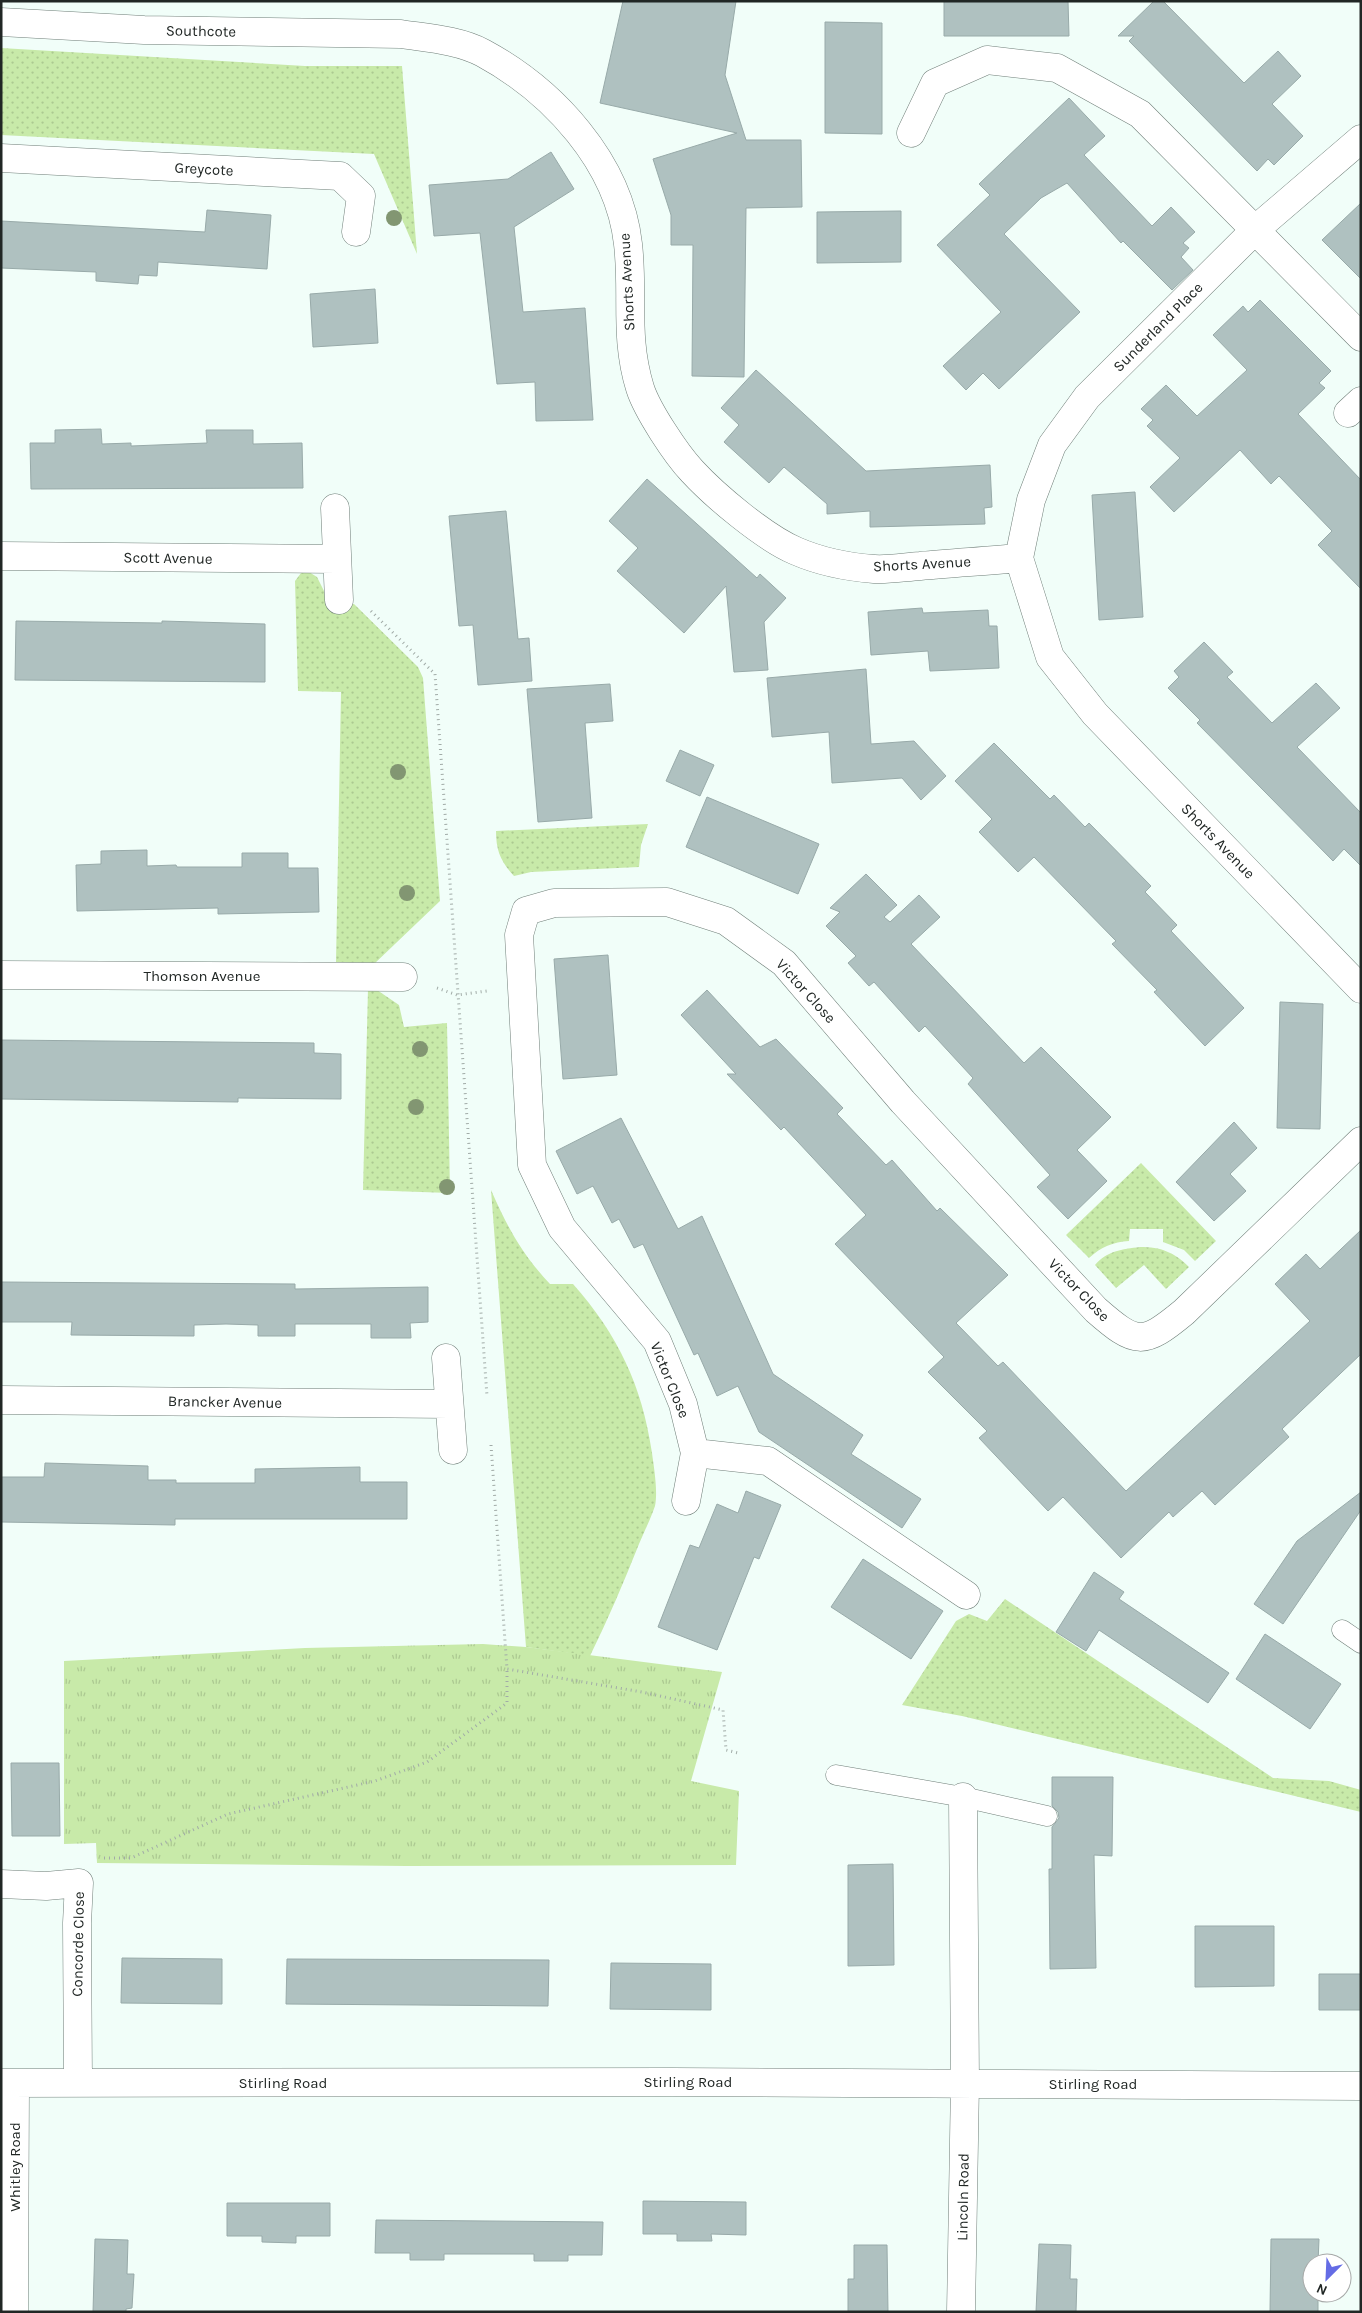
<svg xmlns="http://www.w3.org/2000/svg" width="1362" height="2313" font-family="Karla,sans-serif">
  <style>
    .grass { fill: url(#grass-dots) }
    .park { fill: url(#park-tufts) }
    .building { fill: #afc1c0; stroke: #98aaa9 }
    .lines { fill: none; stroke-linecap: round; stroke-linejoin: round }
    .lane-casing { stroke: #707f79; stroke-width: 21 }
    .street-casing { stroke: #707f79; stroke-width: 29 }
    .path { stroke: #a1aba7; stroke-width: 3; stroke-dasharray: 1 4; stroke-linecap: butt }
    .lane { stroke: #fff; stroke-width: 20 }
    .street { stroke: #fff; stroke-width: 28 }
    .tree { fill: #829672 }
    .labels { text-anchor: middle; stroke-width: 5; stroke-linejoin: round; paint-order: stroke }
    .street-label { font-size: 15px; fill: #212725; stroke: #fff }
  </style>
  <defs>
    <pattern id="grass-dots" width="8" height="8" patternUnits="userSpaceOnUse" patternTransform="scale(1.25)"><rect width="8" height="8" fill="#c8eaa9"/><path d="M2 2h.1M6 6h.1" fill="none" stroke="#acc991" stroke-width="1.8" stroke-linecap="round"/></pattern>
    <pattern id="park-tufts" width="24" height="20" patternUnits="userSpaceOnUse" patternTransform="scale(1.25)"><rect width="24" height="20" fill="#c8eaa9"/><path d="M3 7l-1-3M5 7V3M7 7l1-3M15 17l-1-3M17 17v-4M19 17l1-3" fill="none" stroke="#acc991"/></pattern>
  </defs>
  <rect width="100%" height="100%" fill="#f1fef9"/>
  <path class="grass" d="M1,48L305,66H402L417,254L374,154L1,135Z
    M304,569L317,577L330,603L354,604L418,667L423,678L440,901L373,965L336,962L341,692L298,691L295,581Z
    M648,824L641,845L639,867L531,872L514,876C501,862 496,851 496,831Z
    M368,989L377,990L399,1005L404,1027L447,1023L450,1193L363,1190Z
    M1141,1163L1216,1241L1195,1261L1184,1250L1163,1242V1229H1130L1129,1241C1113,1242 1101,1247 1089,1258L1066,1235Z
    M491,1190C508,1228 521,1253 550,1284H573C618,1335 642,1385 652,1453C654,1468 658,1491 655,1506C651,1518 644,1532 639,1544C624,1582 608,1619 590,1656L526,1647Z
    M1140,1247C1161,1247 1174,1252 1189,1267L1166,1289L1144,1265L1116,1288L1095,1265C1107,1251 1122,1249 1140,1247Z
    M1005,1599L1273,1778L1329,1781L1361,1790V1812L962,1716L902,1705L956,1621L969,1614L987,1621Z"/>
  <path class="park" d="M483,1644L526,1647L722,1672L691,1781L739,1791L736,1865L407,1866L97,1863L96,1843L64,1844V1661L305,1648Z"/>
  <path class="building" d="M623,1H736L725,75L746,140H801L802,207L746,208L744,377L692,376L693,245H671V215L653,159L737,133L600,103Z
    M944,1H1068L1069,36H944Z
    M1154,1H1163L1244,83L1278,51L1301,76L1272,104L1303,136L1274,165L1268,159L1257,171L1129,41L1134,36H1118Z
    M825,22L882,23V134L825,133Z
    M1069,98L1105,136L1084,155L1152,226L1171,207L1195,232L1183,243L1189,248L1181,257L1193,270L1172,290L1123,241L1121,243L1067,183L1041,198L1004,234L1080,312L999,389L983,373L966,390L943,366L1001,312L937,245L990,195L979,184Z
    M551,152L574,189L514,227L523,312L585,308L593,420L536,421L535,382L497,384L480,233L434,236L429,185L508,179Z
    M1361,203V279L1322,240Z
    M207,210L271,215L267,269L158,262L157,276L139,275L138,284L96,281V272L1,268V221L205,232Z
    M901,211V262L817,263V212Z
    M375,289L378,343L313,347L310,294Z
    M1260,300L1331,371L1319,383L1325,388L1298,414L1361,480V589L1318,545L1332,531L1279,476L1271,484L1240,450L1174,512L1150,487L1180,458L1147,426L1153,420L1141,409L1166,385L1197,416L1247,370L1213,335L1243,306L1248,312Z
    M756,370L866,471L990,465L992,507L984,508L985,524L870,527V511L827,514V504L784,467L769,483L724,442L739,425L721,408Z
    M101,429L102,444L131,443V446L207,443L206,430H253V444L302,443L303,488L31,489L30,443H55V430Z
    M647,479L757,578L760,574L786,598L764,622L768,670L734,672L726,586L684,633L617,571L638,548L609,521Z
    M1135,492L1143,617L1099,620L1092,495Z
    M506,511L518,639L529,638L532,681L478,685L473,625L459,626L449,516Z
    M922,608L923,613L988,610L989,626H997L999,668L930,671L928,651L871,655L868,612Z
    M16,621L162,623V621L265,624V682L15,680Z
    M1204,642L1233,672L1227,677L1272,723L1316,683L1340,708L1297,747L1361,813V866L1344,849L1333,861L1197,723L1200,720L1168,688L1179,677L1174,671Z
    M866,669L871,744L914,741L946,776L921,800L902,778L832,783L829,732L772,737L767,678Z
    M610,684L613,721L585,723L592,818L538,822L527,689Z
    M994,743L1050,799L1054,795L1085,827L1089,823L1151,886L1145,892L1177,925L1171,931L1244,1008L1205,1046L1154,992L1157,990L1112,944L1116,941L1034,857L1018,872L979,832L992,819L955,781Z
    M680,750L714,765L700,796L666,781Z
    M707,797L819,844L798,894L686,847Z
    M147,850V866L176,865L177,867H242V853H288V868H318L319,912L218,914V908L77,911L76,865L101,864V851Z
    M866,874L897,905L884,917L890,922L919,895L940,917L911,944L1024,1063L1041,1047L1111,1117L1077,1150L1107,1181L1068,1219L1037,1187L1050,1175L968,1084L973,1078L925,1026L919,1032L874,982L869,986L848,963L856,956L826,926L840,912L830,908Z
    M608,955L617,1075L563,1079L554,959Z
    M707,990L760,1047L776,1039L843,1108L837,1114L886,1165L892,1160L937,1211L940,1208L1008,1275L956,1323L998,1366L1003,1362L1126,1491L1310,1321L1275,1284L1306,1254L1320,1269L1361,1230V1354L1282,1429L1289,1437L1215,1505L1202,1491L1173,1517L1169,1512L1121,1558L1063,1497L1048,1511L979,1438L987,1431L928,1372L944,1357L835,1244L866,1215L784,1127L781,1130L727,1074H736L681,1015Z
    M1280,1002L1323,1004L1320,1129L1277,1128Z
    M1,1040L314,1043V1053L341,1054V1099L238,1098V1102L1,1099Z
    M621,1118L678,1229L702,1216L773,1374L863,1435L851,1454L921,1499L902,1528L759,1432L738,1386L717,1396L698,1353L694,1355L643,1244L634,1248L619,1219L612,1223L593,1186L577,1194L556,1151Z
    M1234,1122L1257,1148L1230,1174L1246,1191L1214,1221L1176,1182Z
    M1,1282L295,1284V1289L428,1287V1322L410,1323L411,1338H371V1324H295V1336H258V1325L226,1324L194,1325V1336L71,1335L72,1322H1Z
    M45,1463L148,1466V1480H176V1483H255V1469L360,1467V1482H407V1519H175V1525L1,1522V1477H44Z
    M746,1491L781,1505L759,1559L754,1557L717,1650L658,1627L690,1545L699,1548L717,1504L738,1513Z
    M1361,1492V1510L1283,1624L1254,1604L1297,1541Z
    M863,1559L943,1611L911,1659L831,1607Z
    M1094,1572L1124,1592L1119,1599L1229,1673L1208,1703L1099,1630L1086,1651L1056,1632Z
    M1265,1634L1341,1684L1310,1729L1236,1679Z
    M11,1763H59L60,1836H12Z
    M1052,1777H1113L1112,1856L1094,1855L1096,1968L1050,1969L1049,1869H1052V1827L1059,1818L1058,1812L1052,1806Z
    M893,1864L894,1965L848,1966V1865Z
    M1195,1926H1274V1986L1195,1987Z
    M122,1958L222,1959V2004L121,2003Z
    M287,1959L549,1960L548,2006L286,2004Z
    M611,1963L711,1964V2010L610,2009Z
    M1319,1974H1361V2010H1319Z
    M643,2201L746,2202V2235L711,2234L712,2241H677V2234H643Z
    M227,2203H330V2236H296V2243L262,2242V2236H227Z
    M376,2220L603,2222L602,2255H568V2261H534V2254H444V2260H410V2253H375Z
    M95,2239L128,2240L127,2274H134L132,2308L126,2309V2312H93Z
    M1271,2239H1319L1318,2263H1312V2293H1318V2312H1270Z
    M1039,2244L1071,2245L1070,2279H1077L1076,2312H1036Z
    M854,2245H887L888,2312H848V2279H854Z"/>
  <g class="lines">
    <defs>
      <path id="lane" d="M1342,1630L1361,1643
        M836,1775L963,1797L1047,1816"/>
      <path id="street" d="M1,22L144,30L401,34C427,38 459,40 483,53C553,91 619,162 628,244C634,295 624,336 640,388C647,410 676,454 692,471C715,496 765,538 796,551C819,561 848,567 874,569C889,570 905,567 920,566C953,563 986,561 1019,558L1050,657L1095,714L1361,989
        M911,133L935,83L987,60L1057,68L1140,114L1361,337
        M1,158L340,176L361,196L356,232
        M1348,413L1361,401
        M335,508L339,600
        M1,556L336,559
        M1019,558L1031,500L1052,445L1087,397L1256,229L1361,139
        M1,975L403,977
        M446,1358L453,1450
        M1,1400L449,1404
        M686,1501L695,1453
        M966,1595L768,1461L695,1453L683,1404L657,1341L562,1228L532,1165L519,935L526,911L554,903L667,902L726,921L784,963L903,1102L1096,1310C1136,1345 1143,1346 1184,1312L1361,1141
        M1,1884L46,1886L79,1883L77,1923L78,2083
        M1,2083L672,2082L1361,2086
        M14,2312L15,2083
        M961,2312L965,2083L963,1797"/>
    </defs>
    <use href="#lane" class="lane-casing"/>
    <use href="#street" class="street-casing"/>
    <path class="path" d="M371,611L435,674L487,1396
      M437,988L457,995L487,991
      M491,1445L507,1669L642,1692L723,1710L726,1750L738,1753
      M104,1858H131L228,1814L375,1781L427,1762L507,1703V1669"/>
    <use href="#lane" class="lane"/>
    <use href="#street" class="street"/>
  </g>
  <g class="tree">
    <circle cx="394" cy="218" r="8"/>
    <circle cx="398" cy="772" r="8"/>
    <circle cx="407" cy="893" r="8"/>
    <circle cx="420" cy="1049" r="8"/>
    <circle cx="416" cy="1107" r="8"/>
    <circle cx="447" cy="1187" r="8"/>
  </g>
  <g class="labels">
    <g class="street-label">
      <text transform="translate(201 31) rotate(1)" y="5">Southcote</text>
      <text transform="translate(204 169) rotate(3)" y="5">Greycote</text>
      <text transform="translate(627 282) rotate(-93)" y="5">Shorts Avenue</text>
      <text transform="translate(1158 327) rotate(-45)" y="5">Sunderland Place</text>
      <text transform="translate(168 558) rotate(1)" y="5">Scott Avenue</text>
      <text transform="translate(922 564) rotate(-3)" y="5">Shorts Avenue</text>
      <text transform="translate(1218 841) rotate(46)" y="5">Shorts Avenue</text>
      <text x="202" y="981">Thomson Avenue</text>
      <text transform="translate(806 991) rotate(48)" y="5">Victor Close</text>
      <text transform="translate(1079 1290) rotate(46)" y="5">Victor Close</text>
      <text transform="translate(670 1380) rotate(68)" y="5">Victor Close</text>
      <text transform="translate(225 1402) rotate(1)" y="5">Brancker Avenue</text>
      <text transform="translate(78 1944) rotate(-89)" y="5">Concorde Close</text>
      <text x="688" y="2087">Stirling Road</text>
      <text x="283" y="2088">Stirling Road</text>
      <text x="1093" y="2089">Stirling Road</text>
      <text transform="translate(15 2167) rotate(-90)" y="5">Whitley Road</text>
      <text transform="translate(963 2197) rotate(-89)" y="5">Lincoln Road</text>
    </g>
  </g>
  <rect width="1362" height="2313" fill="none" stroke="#212725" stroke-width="5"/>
  <g transform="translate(1327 2278) rotate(204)"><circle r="24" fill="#ffffff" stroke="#a6a9a8"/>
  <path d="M0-4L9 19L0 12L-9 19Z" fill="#646ce5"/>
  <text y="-8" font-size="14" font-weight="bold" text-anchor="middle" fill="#212725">N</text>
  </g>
</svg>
